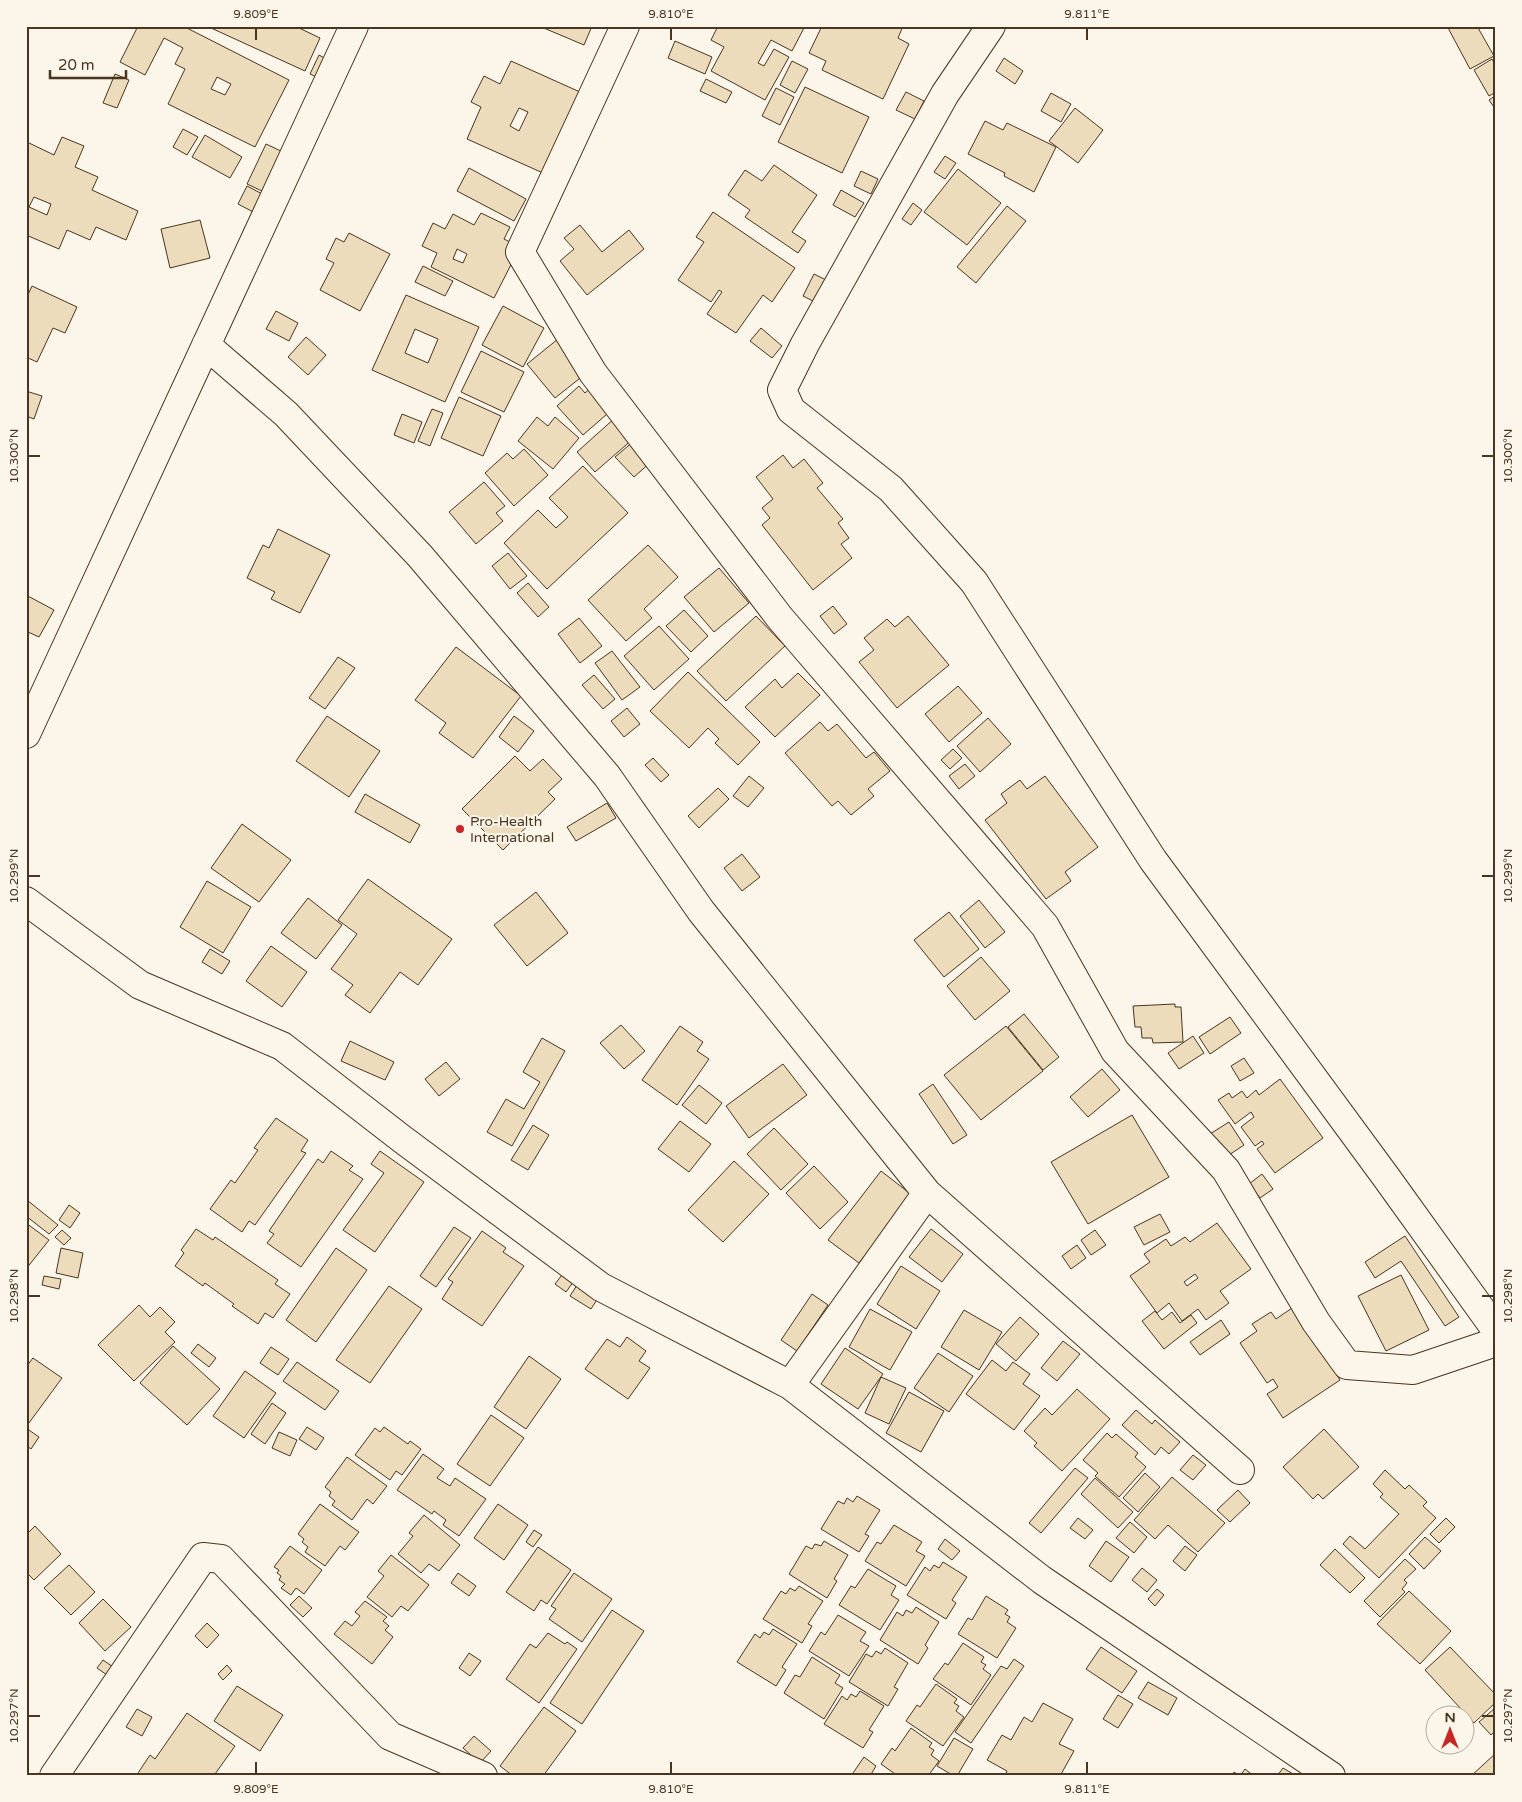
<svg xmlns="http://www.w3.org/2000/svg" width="1522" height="1802" font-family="'Varela Round',sans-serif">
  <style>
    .building { fill: #ecdcbc; stroke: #4a3520; fill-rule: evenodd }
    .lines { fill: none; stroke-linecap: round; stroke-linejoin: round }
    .minor-casing { stroke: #4a3520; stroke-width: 30 }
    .minor { stroke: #fbf6e9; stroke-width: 28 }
    .ticks { fill: none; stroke: #4a3520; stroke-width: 2 }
    .poi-dot { fill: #c62828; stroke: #fbf6e9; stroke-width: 2 }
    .labels { text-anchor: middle; stroke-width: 4; stroke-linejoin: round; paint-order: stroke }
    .poi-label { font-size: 14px; fill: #4a3520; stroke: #fbf6e9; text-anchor: start }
    .neatline { fill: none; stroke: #4a3520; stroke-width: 2 }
    .ticks-label { font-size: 12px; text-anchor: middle; fill: #4a3520 }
  </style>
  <rect width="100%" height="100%" fill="#fbf6e9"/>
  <path class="building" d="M138,26H183L289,80L255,147L168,104L185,69L175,64L183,48L164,38L145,75L120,62ZM217,77L231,84L225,95L211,89Z
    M211,26H295L320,38L305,71L211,28Z
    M539,26H592L584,45Z
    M718,26H805L792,51L771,40L758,63L764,66L774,49L789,57L765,100L711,71L724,47L711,40Z
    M822,26H903L898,38L909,44L883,99L822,70L826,61L809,53Z
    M1447,26H1477L1494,56L1470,69Z
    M675,41L712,57L705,74L668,58Z
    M319,55L330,61L321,79L310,74Z
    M1004,58L1023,71L1015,84L996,71Z
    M1492,59L1496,66V92L1489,96L1474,70Z
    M511,61L580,92L543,173L467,139L481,107L471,102L484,76L500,84ZM519,108L528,112L519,131L510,126Z
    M792,61L808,69L795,93L780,85Z
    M115,74L129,80L117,108L103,103Z
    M706,79L732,92L726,103L700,91Z
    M805,87L869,117L842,173L778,142Z
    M776,88L794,97L780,125L762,116Z
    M906,92L924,101L915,119L896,110Z
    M1051,93L1071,104L1061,122L1041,111Z
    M1496,95V110L1489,100Z
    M1075,108L1103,130L1078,163L1049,141Z
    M985,121L1003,130L1007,123L1056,147L1034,192L1004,176L1005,173L968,154Z
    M183,129L198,137L187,155L173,147Z
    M205,135L242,157L230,178L192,157Z
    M62,137L84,146L75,167L98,177L92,190L138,211L126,240L96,227L90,240L67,230L59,249L26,235V144L27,142L54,155ZM34,197L51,204L47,215L29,207Z
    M266,144L283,152L264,192L247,184Z
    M945,156L956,163L945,179L934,172Z
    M774,165L817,195L792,232L806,241L798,253L745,217L750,210L728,195L745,170L762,181Z
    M469,168L526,199L514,221L457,191Z
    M958,169L1001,203L967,245L924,212Z
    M861,171L878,179L871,194L854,186Z
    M247,186L266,196L257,214L238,204Z
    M841,190L864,203L855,217L833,205Z
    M913,203L922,210L911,225L902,219Z
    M1007,206L1026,221L976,283L957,267Z
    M713,212L795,268L772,302L763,295L736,333L707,314L722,292L719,290L711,302L678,280L704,242L696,237Z
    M481,213L510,227L504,239L520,247L494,298L431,267L437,253L422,246L433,223L445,229L453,214L474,225ZM457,249L467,254L463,263L453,259Z
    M200,220L210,258L170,268L161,229Z
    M580,225L602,252L629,230L644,249L587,295L560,261L574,249L564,238Z
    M349,233L390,254L360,311L320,290L334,263L326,259L336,238L344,242Z
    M423,266L453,281L445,296L415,282Z
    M814,274L826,280L815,302L803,296Z
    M32,286L77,307L65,333L53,328L37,362L26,357V299Z
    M406,295L479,327L445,402L372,370ZM415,329L438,339L428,363L405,353Z
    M503,306L544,328L523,367L482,345Z
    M276,311L298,323L289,341L266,329Z
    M761,328L782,346L772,358L750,341Z
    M306,337L326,355L308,375L288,357Z
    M558,339L589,371L555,398L527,364Z
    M481,351L524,372L504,412L461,392Z
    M595,384L615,407L583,435L557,406L579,386L585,393Z
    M26,391L42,396L34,419L26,416Z
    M459,397L501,416L483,456L441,438Z
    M432,409L443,413L430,446L418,441Z
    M402,414L422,422L414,443L394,435Z
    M537,417L548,426L555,417L579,438L553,469L518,441Z
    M616,417L634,438L595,472L577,452Z
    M634,441L652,461L634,477L615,457Z
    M524,449L548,475L514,506L485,473L507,453L513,459Z
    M783,455L793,468L804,459L823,483L817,488L843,519L838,523L849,538L841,544L852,558L813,590L762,525L770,518L762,508L773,499L756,477Z
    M583,466L628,513L547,589L504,543L538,510L556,528L568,517L549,498Z
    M484,482L505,506L496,513L503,521L476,544L449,512Z
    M278,529L330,555L300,613L271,599L275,592L247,578L263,545L269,548Z
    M648,545L678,577L644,609L652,618L626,641L588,600Z
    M508,553L527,576L510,589L492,566Z
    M719,568L749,603L714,632L684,597Z
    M528,583L549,607L538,617L517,593Z
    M26,595L54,610L39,637L26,631Z
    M833,606L847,624L834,634L820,616Z
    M684,610L708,636L691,652L666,626Z
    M756,616L785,646L726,701L697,671Z
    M908,616L949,665L897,708L859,662L874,650L864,638L887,619L895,627Z
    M579,618L602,646L580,663L558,634Z
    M659,626L689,659L654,690L624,656Z
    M456,647L521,696L473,758L439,733L446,723L415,700Z
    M612,651L640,687L622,700L595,663Z
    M338,657L355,668L325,709L309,698Z
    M688,672L760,742L738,765L715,743L719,739L708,728L689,748L650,711Z
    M798,673L820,695L775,737L745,707L775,679L782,688Z
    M594,675L615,699L603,709L582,685Z
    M958,686L982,713L949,742L925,714Z
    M627,708L640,724L624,737L611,721Z
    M327,716L380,751L349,797L296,761Z
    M514,716L534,731L518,752L499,737Z
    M988,718L1011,744L980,772L957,746Z
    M820,722L828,731L837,724L866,758L874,752L890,771L868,789L874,796L851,815L838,801L832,806L785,753Z
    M953,749L962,758L950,769L941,760Z
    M515,756L530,771L543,759L562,779L548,792L555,799L503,850L462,809Z
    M653,758L669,775L661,782L645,765Z
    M965,764L975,776L959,789L949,776Z
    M749,776L764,788L748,807L733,796Z
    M1045,776L1098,847L1065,872L1071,881L1046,899L985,820L1007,803L1001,794L1020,780L1027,789Z
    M718,788L729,799L699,828L688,816Z
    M365,794L420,825L410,843L355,812Z
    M607,803L616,818L576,841L567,827Z
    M242,824L291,860L259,902L211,868Z
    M742,854L760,877L742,891L724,868Z
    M368,879L452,939L418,985L400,972L370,1013L345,995L353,985L331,969L357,934L338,920Z
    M207,881L251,907L223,953L180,927Z
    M536,892L568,933L527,966L494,925Z
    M308,898L342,925L316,959L281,933Z
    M979,900L1005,932L985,948L960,916Z
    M949,912L979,949L944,977L914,940Z
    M271,946L307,972L282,1007L246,981Z
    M210,949L230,961L222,974L202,962Z
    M981,957L1010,991L975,1020L947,986Z
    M1175,1004V1007H1181L1183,1042L1153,1043L1152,1038H1142L1141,1027H1135L1133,1006Z
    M1024,1014L1059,1057L1043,1070L1008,1027Z
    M1230,1017L1241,1033L1210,1054L1199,1037Z
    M621,1025L645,1051L624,1069L600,1043Z
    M680,1026L703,1042L697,1051L709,1059L677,1105L642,1080Z
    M1006,1026L1043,1071L981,1120L944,1075Z
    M1193,1036L1204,1053L1179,1069L1168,1053Z
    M542,1038L565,1051L512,1146L487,1132L506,1099L524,1109L540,1082L523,1072Z
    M350,1041L394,1062L385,1080L341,1061Z
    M1244,1058L1254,1073L1240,1081L1231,1066Z
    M446,1062L460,1079L439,1096L425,1079Z
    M783,1064L807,1095L749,1138L726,1106Z
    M1102,1069L1120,1090L1088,1117L1070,1097Z
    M1280,1079L1323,1138L1275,1173L1257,1149L1264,1144L1262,1141L1255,1146L1241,1127L1254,1117L1251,1112L1235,1124L1218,1100L1229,1093L1232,1098L1242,1091L1247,1098L1256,1090L1259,1095Z
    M933,1084L967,1135L953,1144L919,1094Z
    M699,1085L722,1103L706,1124L682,1105Z
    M1132,1115L1169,1177L1088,1224L1051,1162Z
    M276,1118L308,1140L301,1151L306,1153L255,1225L249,1221L242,1232L210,1209L231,1180L235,1183L258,1150L254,1148Z
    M680,1121L711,1144L689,1172L658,1149Z
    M1229,1122L1244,1145L1226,1157L1210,1134Z
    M533,1125L549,1135L528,1170L511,1160Z
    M774,1128L808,1164L781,1190L747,1154Z
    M331,1151L353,1166L349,1170L363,1179L301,1267L267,1243L274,1234L269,1231L318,1159L323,1163Z
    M380,1151L424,1182L375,1252L343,1230L384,1173L371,1164Z
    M734,1161L769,1194L723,1242L688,1210Z
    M814,1166L848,1202L820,1229L786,1193Z
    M881,1171L912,1195L859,1263L828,1240Z
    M1262,1174L1273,1189L1260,1198L1249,1184Z
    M27,1200L58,1225L49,1234L26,1216Z
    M69,1205L80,1213L70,1228L59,1220Z
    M1160,1214L1170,1232L1144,1245L1134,1227Z
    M26,1223L49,1240L26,1269Z
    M1217,1223L1251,1269L1220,1291L1229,1303L1206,1320L1198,1309L1182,1321L1169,1303L1157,1313L1130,1276L1150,1262L1144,1254L1166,1239L1171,1246L1185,1237L1190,1242ZM1195,1274L1198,1278L1187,1286L1184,1282Z
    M454,1227L471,1238L436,1287L420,1276Z
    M196,1229L213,1240L215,1237L278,1280L275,1284L290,1294L273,1318L265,1313L258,1324L232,1306L234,1304L205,1283L203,1286L175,1266L184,1253L181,1250Z
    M931,1229L963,1254L942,1282L909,1257Z
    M62,1230L71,1238L64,1245L55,1237Z
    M1095,1230L1106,1245L1091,1255L1081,1240Z
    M482,1231L506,1248L503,1252L524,1266L482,1326L442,1299L453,1282L448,1279Z
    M1405,1236L1459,1317L1445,1326L1401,1261L1375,1278L1365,1262Z
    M1077,1245L1086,1258L1071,1269L1062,1256Z
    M61,1248L83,1253L78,1278L56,1273Z
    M336,1248L367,1270L316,1342L286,1320Z
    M901,1266L940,1291L916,1329L877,1304Z
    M565,1271L576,1278L566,1292L555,1284Z
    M1401,1275L1429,1330L1386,1351L1358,1296Z
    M44,1276L61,1279L59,1289L42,1285Z
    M579,1282L600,1295L591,1309L570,1296Z
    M389,1286L422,1309L370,1383L336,1360Z
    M812,1294L828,1305L797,1351L781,1340Z
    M139,1305L150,1317L160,1307L175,1322L165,1332L175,1342L134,1381L98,1345Z
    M1292,1308L1340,1380L1283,1418L1267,1394L1278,1387L1273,1379L1267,1383L1240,1343L1257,1331L1252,1324L1271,1312L1276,1319Z
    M870,1309L912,1332L890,1370L849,1347Z
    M964,1310L1002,1332L979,1370L941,1347Z
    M1155,1311L1162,1320L1172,1312L1180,1323L1191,1315L1197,1323L1164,1349L1142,1321Z
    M1020,1317L1039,1334L1016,1361L996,1344Z
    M1221,1320L1230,1334L1200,1355L1190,1342Z
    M627,1337L646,1351L639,1361L650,1368L628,1399L585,1369L607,1339L620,1347Z
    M1063,1341L1080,1354L1057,1381L1041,1368Z
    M198,1344L216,1358L209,1367L191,1353Z
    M173,1346L220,1389L187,1425L140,1383Z
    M271,1347L289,1359L278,1375L260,1363Z
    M845,1348L883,1374L858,1409L821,1384Z
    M938,1353L973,1376L949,1412L914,1388Z
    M529,1356L561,1379L526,1429L494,1407Z
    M33,1358L62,1378L26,1427V1367Z
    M992,1360L1006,1371L1013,1362L1030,1374L1023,1384L1040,1396L1014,1430L966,1394Z
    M297,1362L339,1391L325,1410L283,1381Z
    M245,1371L276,1393L244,1438L213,1416Z
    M881,1377L906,1388L889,1424L865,1413Z
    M1077,1389L1110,1419L1062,1471L1034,1446L1037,1443L1024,1431L1045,1408L1052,1415Z
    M909,1392L944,1411L921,1452L886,1433Z
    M272,1403L286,1413L265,1444L251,1434Z
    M1136,1410L1152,1424L1155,1420L1180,1442L1169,1454L1161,1447L1155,1455L1122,1425Z
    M491,1415L524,1438L490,1486L457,1464Z
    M307,1427L324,1438L316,1450L299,1439Z
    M384,1427L408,1444L410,1441L421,1449L402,1475L396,1471L390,1480L355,1455L375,1428L380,1432Z
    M26,1428L39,1437L31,1449L26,1445Z
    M1324,1429L1359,1467L1323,1499L1318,1494L1313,1499L1283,1467Z
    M279,1432L297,1440L290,1456L272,1448Z
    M1107,1433L1112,1438L1116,1434L1138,1453L1135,1457L1146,1467L1119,1497L1095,1476L1098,1473L1083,1460Z
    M423,1454L444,1469L437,1478L450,1486L455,1478L486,1499L459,1536L443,1525L446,1520L434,1511L432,1514L397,1490Z
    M1193,1455L1206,1465L1193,1480L1180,1470Z
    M347,1457L387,1486L373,1504L367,1499L352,1520L332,1505L335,1501L329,1496L331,1492L325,1487Z
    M1075,1468L1088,1478L1041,1533L1029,1523Z
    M1385,1470L1405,1489L1409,1485L1427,1502L1423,1506L1436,1518L1379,1578L1343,1544L1350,1536L1365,1549L1399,1514L1380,1497L1383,1494L1373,1484Z
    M1145,1473L1160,1487L1138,1512L1123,1498Z
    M1172,1477L1225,1523L1198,1552L1168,1525L1155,1539L1134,1520Z
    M1095,1478L1133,1512L1118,1528L1081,1494Z
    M1238,1490L1250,1503L1230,1522L1217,1510Z
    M857,1496L880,1510L865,1534L869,1536L859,1552L821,1529L838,1501L844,1504L847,1498L853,1502Z
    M320,1504L359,1532L345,1550L340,1546L325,1566L305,1552L308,1547L302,1542L304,1539L298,1534Z
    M498,1504L528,1525L504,1560L474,1538Z
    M424,1515L460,1545L439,1571L429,1564L421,1573L398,1554L413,1536L409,1533Z
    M1078,1518L1093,1530L1085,1539L1070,1528Z
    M1446,1518L1455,1527L1439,1543L1430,1534Z
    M1130,1522L1147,1537L1134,1553L1116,1538Z
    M894,1525L922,1542L916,1551L925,1556L906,1586L865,1561L877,1542L881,1544Z
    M35,1526L61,1554L34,1580L26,1572V1535Z
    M534,1530L542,1535L533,1547L526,1542Z
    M1425,1537L1441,1551L1424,1569L1409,1554Z
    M945,1539L960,1551L952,1560L938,1549Z
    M824,1541L848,1555L834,1579L837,1581L827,1598L789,1574L806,1546L812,1549L815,1544L821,1546Z
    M1106,1541L1129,1557L1111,1582L1089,1566Z
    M290,1546L322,1570L304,1594L296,1588L291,1595L281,1588L285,1584L279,1580L281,1576L277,1573L279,1570L274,1567Z
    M1185,1546L1197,1555L1185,1571L1173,1561Z
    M538,1547L571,1570L547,1604L541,1600L534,1611L506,1592Z
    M1335,1549L1365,1578L1350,1593L1320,1565Z
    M391,1555L429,1585L408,1611L401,1606L392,1617L367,1597L384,1576L378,1571Z
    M1405,1559L1416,1569L1404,1580L1407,1583L1402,1589L1405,1592L1380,1617L1364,1601Z
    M943,1562L967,1577L952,1600L956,1603L946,1619L907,1595L925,1567L930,1571L934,1565L939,1568Z
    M69,1565L95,1592L71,1615L44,1588Z
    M1142,1568L1157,1580L1147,1592L1132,1580Z
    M868,1569L896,1586L891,1595L899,1600L880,1630L839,1605L851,1586L855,1588Z
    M458,1573L476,1586L469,1596L451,1583Z
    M574,1573L612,1599L582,1642L549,1619L556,1609L551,1606Z
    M799,1586L823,1601L808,1624L812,1626L802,1643L763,1619L781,1591L786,1594L790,1588L795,1591Z
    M1157,1589L1164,1595L1155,1606L1148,1599Z
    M1409,1591L1451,1631L1420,1664L1377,1624Z
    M299,1596L312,1608L303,1617L290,1605Z
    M986,1596L1008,1610L1005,1614L1010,1617L1007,1622L1016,1628L997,1658L958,1634L968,1618L972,1620Z
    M103,1599L131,1627L105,1651L79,1623Z
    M365,1601L387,1617L383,1621L389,1626L385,1630L393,1637L372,1664L334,1634L345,1621L352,1626L360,1616L355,1612Z
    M916,1607L939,1622L925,1645L928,1648L918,1664L880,1640L897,1612L903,1616L906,1610L912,1613Z
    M612,1610L644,1631L582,1724L550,1703Z
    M838,1615L866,1632L860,1641L869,1646L849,1676L809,1651L821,1632L825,1635Z
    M207,1623L219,1635L207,1648L195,1636Z
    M773,1629L797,1644L782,1667L786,1670L776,1686L737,1662L755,1634L760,1638L764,1632L769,1635Z
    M548,1633L565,1644L567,1642L577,1649L539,1703L506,1679L530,1644L536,1648Z
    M963,1643L984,1657L981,1662L986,1665L983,1669L991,1675L971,1705L933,1679L945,1663L948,1665Z
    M1101,1647L1137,1671L1122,1693L1086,1669Z
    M1450,1647L1496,1695V1702L1474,1723L1425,1670Z
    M885,1648L908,1663L894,1687L898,1689L888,1706L849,1682L866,1654L872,1657L876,1651L881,1654Z
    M469,1653L481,1661L470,1676L459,1668Z
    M812,1657L840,1675L835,1683L843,1688L824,1719L784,1693L795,1675L800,1677Z
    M1014,1659L1024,1666L971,1743L955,1732L1001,1666L1007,1669Z
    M103,1660L113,1667L107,1675L97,1668Z
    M227,1665L232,1671L223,1680L218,1674Z
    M1148,1682L1177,1698L1168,1715L1138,1698Z
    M936,1684L957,1699L954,1703L959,1706L956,1711L964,1717L943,1746L906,1721L917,1705L920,1707Z
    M237,1686L283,1715L260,1751L214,1721Z
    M860,1691L884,1706L869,1730L873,1732L863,1748L824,1724L842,1696L847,1700L851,1694L856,1697Z
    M1118,1695L1133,1704L1118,1728L1103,1719Z
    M1043,1703L1073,1719L1059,1744L1074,1751L1060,1776H1005L1007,1771L987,1760L1002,1735L1011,1740L1024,1717L1032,1722Z
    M544,1707L576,1731L543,1776H513L500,1766Z
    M1496,1707V1730L1491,1735L1479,1722Z
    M137,1709L152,1717L142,1736L126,1727Z
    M187,1713L235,1746L215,1774L218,1776H136L150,1755L155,1759Z
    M911,1728L932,1743L929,1747L934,1750L931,1755L939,1761L928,1776H898L881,1764L892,1748L895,1751Z
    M474,1736L491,1751L480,1763L463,1748Z
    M954,1738L973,1749L957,1776H954L937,1766Z
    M1496,1753V1776H1471Z
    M864,1757L876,1766L870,1776H851Z
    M1283,1768L1293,1774L1292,1776H1277Z
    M1245,1769L1254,1776H1232L1234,1772L1240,1776Z"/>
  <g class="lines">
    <defs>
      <path id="minor" d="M625,26L520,252L593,373L780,618L1045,926L1115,1051L1226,1170L1316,1322L1347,1365L1413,1370L1496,1342
        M991,26L945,94L805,344L782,390L791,410L891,489L974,582L1153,860L1386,1177L1496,1330
        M206,345L286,414L420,556L607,776L701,911L927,1193L1240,1470
        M26,734L354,26
        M26,901L140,985L282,1046L402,1139L601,1287L790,1385L927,1193
        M790,1385L1042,1580L1331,1776
        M54,1776L203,1557L221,1559L390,1736L483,1776"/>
    </defs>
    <use href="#minor" class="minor-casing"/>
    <use href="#minor" class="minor"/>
  </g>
  <path class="ticks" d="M256,28V40M671,28V40M1087,28V40M28,456H40M1482,456H1494M28,876H40M1482,876H1494M28,1296H40M1482,1296H1494M28,1716H40M1482,1716H1494M256,1762V1774M671,1762V1774M1087,1762V1774"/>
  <circle class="poi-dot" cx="460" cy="829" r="5"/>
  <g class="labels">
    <g class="poi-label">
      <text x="470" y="826">Pro-Health<tspan x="470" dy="16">International</tspan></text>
    </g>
  </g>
  <rect width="1522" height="1802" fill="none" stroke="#fbf6e9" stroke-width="55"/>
  <g transform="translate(1450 1730)"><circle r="24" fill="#fbf6e9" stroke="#b4a999"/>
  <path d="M0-4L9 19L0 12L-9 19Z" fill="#c62828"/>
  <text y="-8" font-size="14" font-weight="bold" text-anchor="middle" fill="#4a3520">N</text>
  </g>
  <path d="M50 70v8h76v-8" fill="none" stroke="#4a3520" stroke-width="2.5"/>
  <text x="58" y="70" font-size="15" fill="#4a3520" stroke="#fbf6e9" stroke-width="4" paint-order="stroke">20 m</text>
  <rect x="28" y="28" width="1466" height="1746" class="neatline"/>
  <g class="ticks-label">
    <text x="256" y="18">9.809°E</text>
    <text x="671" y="18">9.810°E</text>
    <text x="1087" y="18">9.811°E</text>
    <text transform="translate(14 456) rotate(-90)" y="4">10.300°N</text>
    <text transform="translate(1508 456) rotate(-90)" y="4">10.300°N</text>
    <text transform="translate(14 876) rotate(-90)" y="4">10.299°N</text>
    <text transform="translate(1508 876) rotate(-90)" y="4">10.299°N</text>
    <text transform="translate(14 1296) rotate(-90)" y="4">10.298°N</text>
    <text transform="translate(1508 1296) rotate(-90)" y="4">10.298°N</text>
    <text transform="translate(14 1716) rotate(-90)" y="4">10.297°N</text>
    <text transform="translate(1508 1716) rotate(-90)" y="4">10.297°N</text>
    <text x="256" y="1793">9.809°E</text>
    <text x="671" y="1793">9.810°E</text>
    <text x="1087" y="1793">9.811°E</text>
  </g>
</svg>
